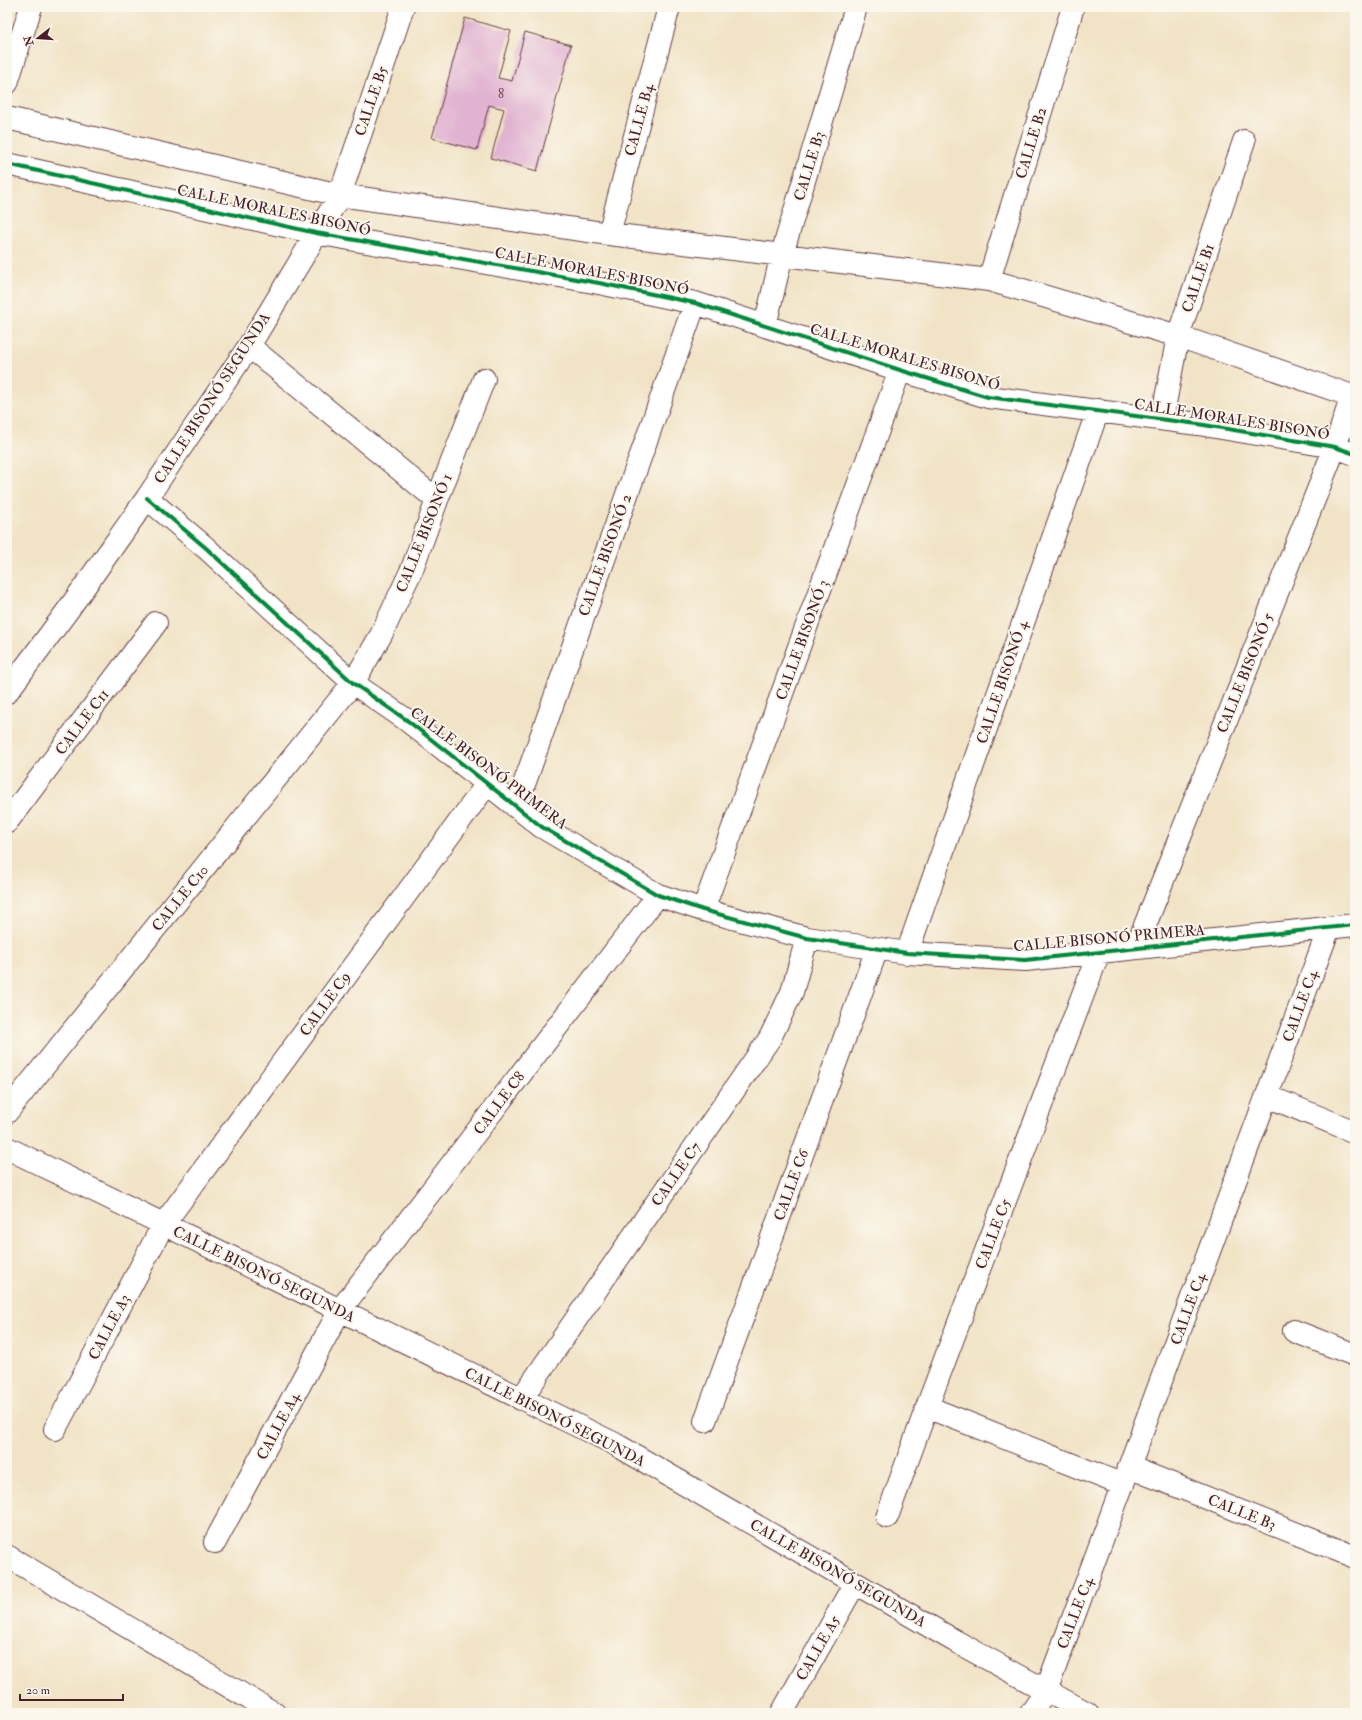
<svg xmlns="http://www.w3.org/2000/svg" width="1362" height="1720" font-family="'IM FELL Double Pica',serif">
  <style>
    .building { fill: #e1b2d1 }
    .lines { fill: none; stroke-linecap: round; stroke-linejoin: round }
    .minor-casing { stroke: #633c42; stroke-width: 24 }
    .minor { stroke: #fff; stroke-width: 22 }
    .cycleway-casing { stroke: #fbf7ec; stroke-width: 6 }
    .cycleway { stroke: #00873e; stroke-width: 4 }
    .labels { text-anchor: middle; stroke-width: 4; stroke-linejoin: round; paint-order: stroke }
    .number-label { font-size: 13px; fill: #704454 }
    .street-label { font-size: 15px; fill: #4a1f2b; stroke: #fbf7ec }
  </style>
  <rect width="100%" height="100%" fill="#fbf7ec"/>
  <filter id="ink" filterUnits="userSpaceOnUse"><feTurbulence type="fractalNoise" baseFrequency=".025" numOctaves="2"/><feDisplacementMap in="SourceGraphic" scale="8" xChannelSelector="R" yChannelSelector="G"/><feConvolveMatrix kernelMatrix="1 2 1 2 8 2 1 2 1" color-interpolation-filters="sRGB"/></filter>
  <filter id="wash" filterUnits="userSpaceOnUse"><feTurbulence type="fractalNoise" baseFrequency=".012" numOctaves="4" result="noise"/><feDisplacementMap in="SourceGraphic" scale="16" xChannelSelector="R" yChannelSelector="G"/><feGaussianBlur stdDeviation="0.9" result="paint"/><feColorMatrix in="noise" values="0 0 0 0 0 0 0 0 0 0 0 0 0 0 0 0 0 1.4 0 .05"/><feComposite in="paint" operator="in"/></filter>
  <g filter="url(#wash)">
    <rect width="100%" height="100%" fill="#f1e3c6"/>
    <g id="blocks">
      <path class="building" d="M465,18L511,31L498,78L512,81L525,32L571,45L537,171L491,158L504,109L489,105L477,150L432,138Z"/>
    </g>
  </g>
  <g filter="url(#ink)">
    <use href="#blocks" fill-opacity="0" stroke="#633c42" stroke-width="1"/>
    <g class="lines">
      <defs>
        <path id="minor" d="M7,83L31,7
          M7,118L340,195L609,234L989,280L1178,336L1355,397
          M7,164L316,233L599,283L695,303L900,370L988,397L1198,424L1335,447L1355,454
          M609,234L669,7
          M989,280L1073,7
          M765,326L782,254L856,7
          M249,346L437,500
          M1162,419L1178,336L1244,141
          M147,498L206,548L353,683L408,721L542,827L658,895L703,910L807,938L907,953L1025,960L1355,925
          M7,692L68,610L147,498L249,346L340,195L403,7
          M516,807L695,303
          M7,822L156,623
          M703,910L900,370
          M1136,948L1335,447L1352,396
          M907,953L1098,410
          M1267,1096L1355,1132
          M7,1112L353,683L381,635L412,569L437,500L484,379
          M7,1148L615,1444L955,1641L1087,1713
          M1294,1331L1355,1355
          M521,1399L770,1038L792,992L807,938
          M927,1407L1123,1485
          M705,1421L877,949
          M55,1429L163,1225L487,784
          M1129,1467L1355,1557
          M887,1517L927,1407L1099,952
          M215,1542L340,1310L658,895
          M7,1556L274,1713
          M782,1713L855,1583
          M1031,1713L1046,1691L1329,928"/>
      </defs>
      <use href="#minor" class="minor-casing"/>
      <use href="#minor" class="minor"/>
      <defs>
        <path id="cycleway" d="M7,164L316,233L599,283L695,303L900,370L988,397L1198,424L1335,447L1355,454
          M147,498L206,548L353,683L408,721L542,827L658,895L703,910L807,938L907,953L1025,960L1355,925"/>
      </defs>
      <use href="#cycleway" class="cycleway-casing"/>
      <use href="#cycleway" class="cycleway"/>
    </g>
  </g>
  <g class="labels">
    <g class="number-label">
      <text x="501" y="98">8</text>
    </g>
    <g class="street-label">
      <text transform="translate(371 101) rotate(-71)" y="5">CALLE B5</text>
      <text transform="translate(639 120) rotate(-75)" y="5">CALLE B4</text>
      <text transform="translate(1031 143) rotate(-73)" y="5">CALLE B2</text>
      <text transform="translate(809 166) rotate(-73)" y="5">CALLE B3</text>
      <text transform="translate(274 210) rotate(12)" y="5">CALLE MORALES BISONÓ</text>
      <text transform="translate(592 271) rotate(11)" y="5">CALLE MORALES BISONÓ</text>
      <text transform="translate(1198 278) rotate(-71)" y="5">CALLE B1</text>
      <text transform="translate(905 357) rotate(17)" y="5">CALLE MORALES BISONÓ</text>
      <text transform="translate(212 398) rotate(-57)" y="5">CALLE BISONÓ SEGUNDA</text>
      <text transform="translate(1232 419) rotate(9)" y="5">CALLE MORALES BISONÓ</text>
      <text transform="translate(424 533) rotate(-68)" y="5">CALLE BISONÓ 1</text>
      <text transform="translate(605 555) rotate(-70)" y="5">CALLE BISONÓ 2</text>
      <text transform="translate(802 640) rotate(-70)" y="5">CALLE BISONÓ 3</text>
      <text transform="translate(1245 673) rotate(-68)" y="5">CALLE BISONÓ 5</text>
      <text transform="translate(1002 682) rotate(-71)" y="5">CALLE BISONÓ 4</text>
      <text transform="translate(82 722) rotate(-53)" y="5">CALLE C11</text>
      <text transform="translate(489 768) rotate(37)" y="5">CALLE BISONÓ PRIMERA</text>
      <text transform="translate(180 898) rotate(-51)" y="5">CALLE C10</text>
      <text transform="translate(1109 938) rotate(-5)" y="5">CALLE BISONÓ PRIMERA</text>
      <text transform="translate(325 1004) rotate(-54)" y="5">CALLE C9</text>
      <text transform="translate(1300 1006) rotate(-70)" y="5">CALLE C4</text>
      <text transform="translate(499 1103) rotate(-53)" y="5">CALLE C8</text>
      <text transform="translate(676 1174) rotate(-55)" y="5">CALLE C7</text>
      <text transform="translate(791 1185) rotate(-70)" y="5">CALLE C6</text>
      <text transform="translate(993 1234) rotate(-69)" y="5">CALLE C5</text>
      <text transform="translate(264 1274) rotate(26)" y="5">CALLE BISONÓ SEGUNDA</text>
      <text transform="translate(1188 1309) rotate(-70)" y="5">CALLE C4</text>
      <text transform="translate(109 1327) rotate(-62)" y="5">CALLE A3</text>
      <text transform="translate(555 1417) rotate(27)" y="5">CALLE BISONÓ SEGUNDA</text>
      <text transform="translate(278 1426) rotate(-62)" y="5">CALLE A4</text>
      <text transform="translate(1242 1512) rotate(22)" y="5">CALLE B3</text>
      <text transform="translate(838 1573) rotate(30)" y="5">CALLE BISONÓ SEGUNDA</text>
      <text transform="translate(1075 1613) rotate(-69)" y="5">CALLE C4</text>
      <text transform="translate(818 1648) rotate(-60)" y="5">CALLE A5</text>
    </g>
  </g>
  <rect width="1362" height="1720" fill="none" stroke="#fbf7ec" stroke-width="24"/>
  <g transform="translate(38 38) rotate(253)" stroke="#fbf7ec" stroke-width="3" paint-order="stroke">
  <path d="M0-3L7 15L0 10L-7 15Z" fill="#4a1f2b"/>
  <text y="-6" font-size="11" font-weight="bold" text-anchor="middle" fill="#4a1f2b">N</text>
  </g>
  <path d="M20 1694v6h103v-6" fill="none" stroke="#4a1f2b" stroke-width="2"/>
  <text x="26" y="1694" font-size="12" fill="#4a1f2b" stroke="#fbf7ec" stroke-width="3" paint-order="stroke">20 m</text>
</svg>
